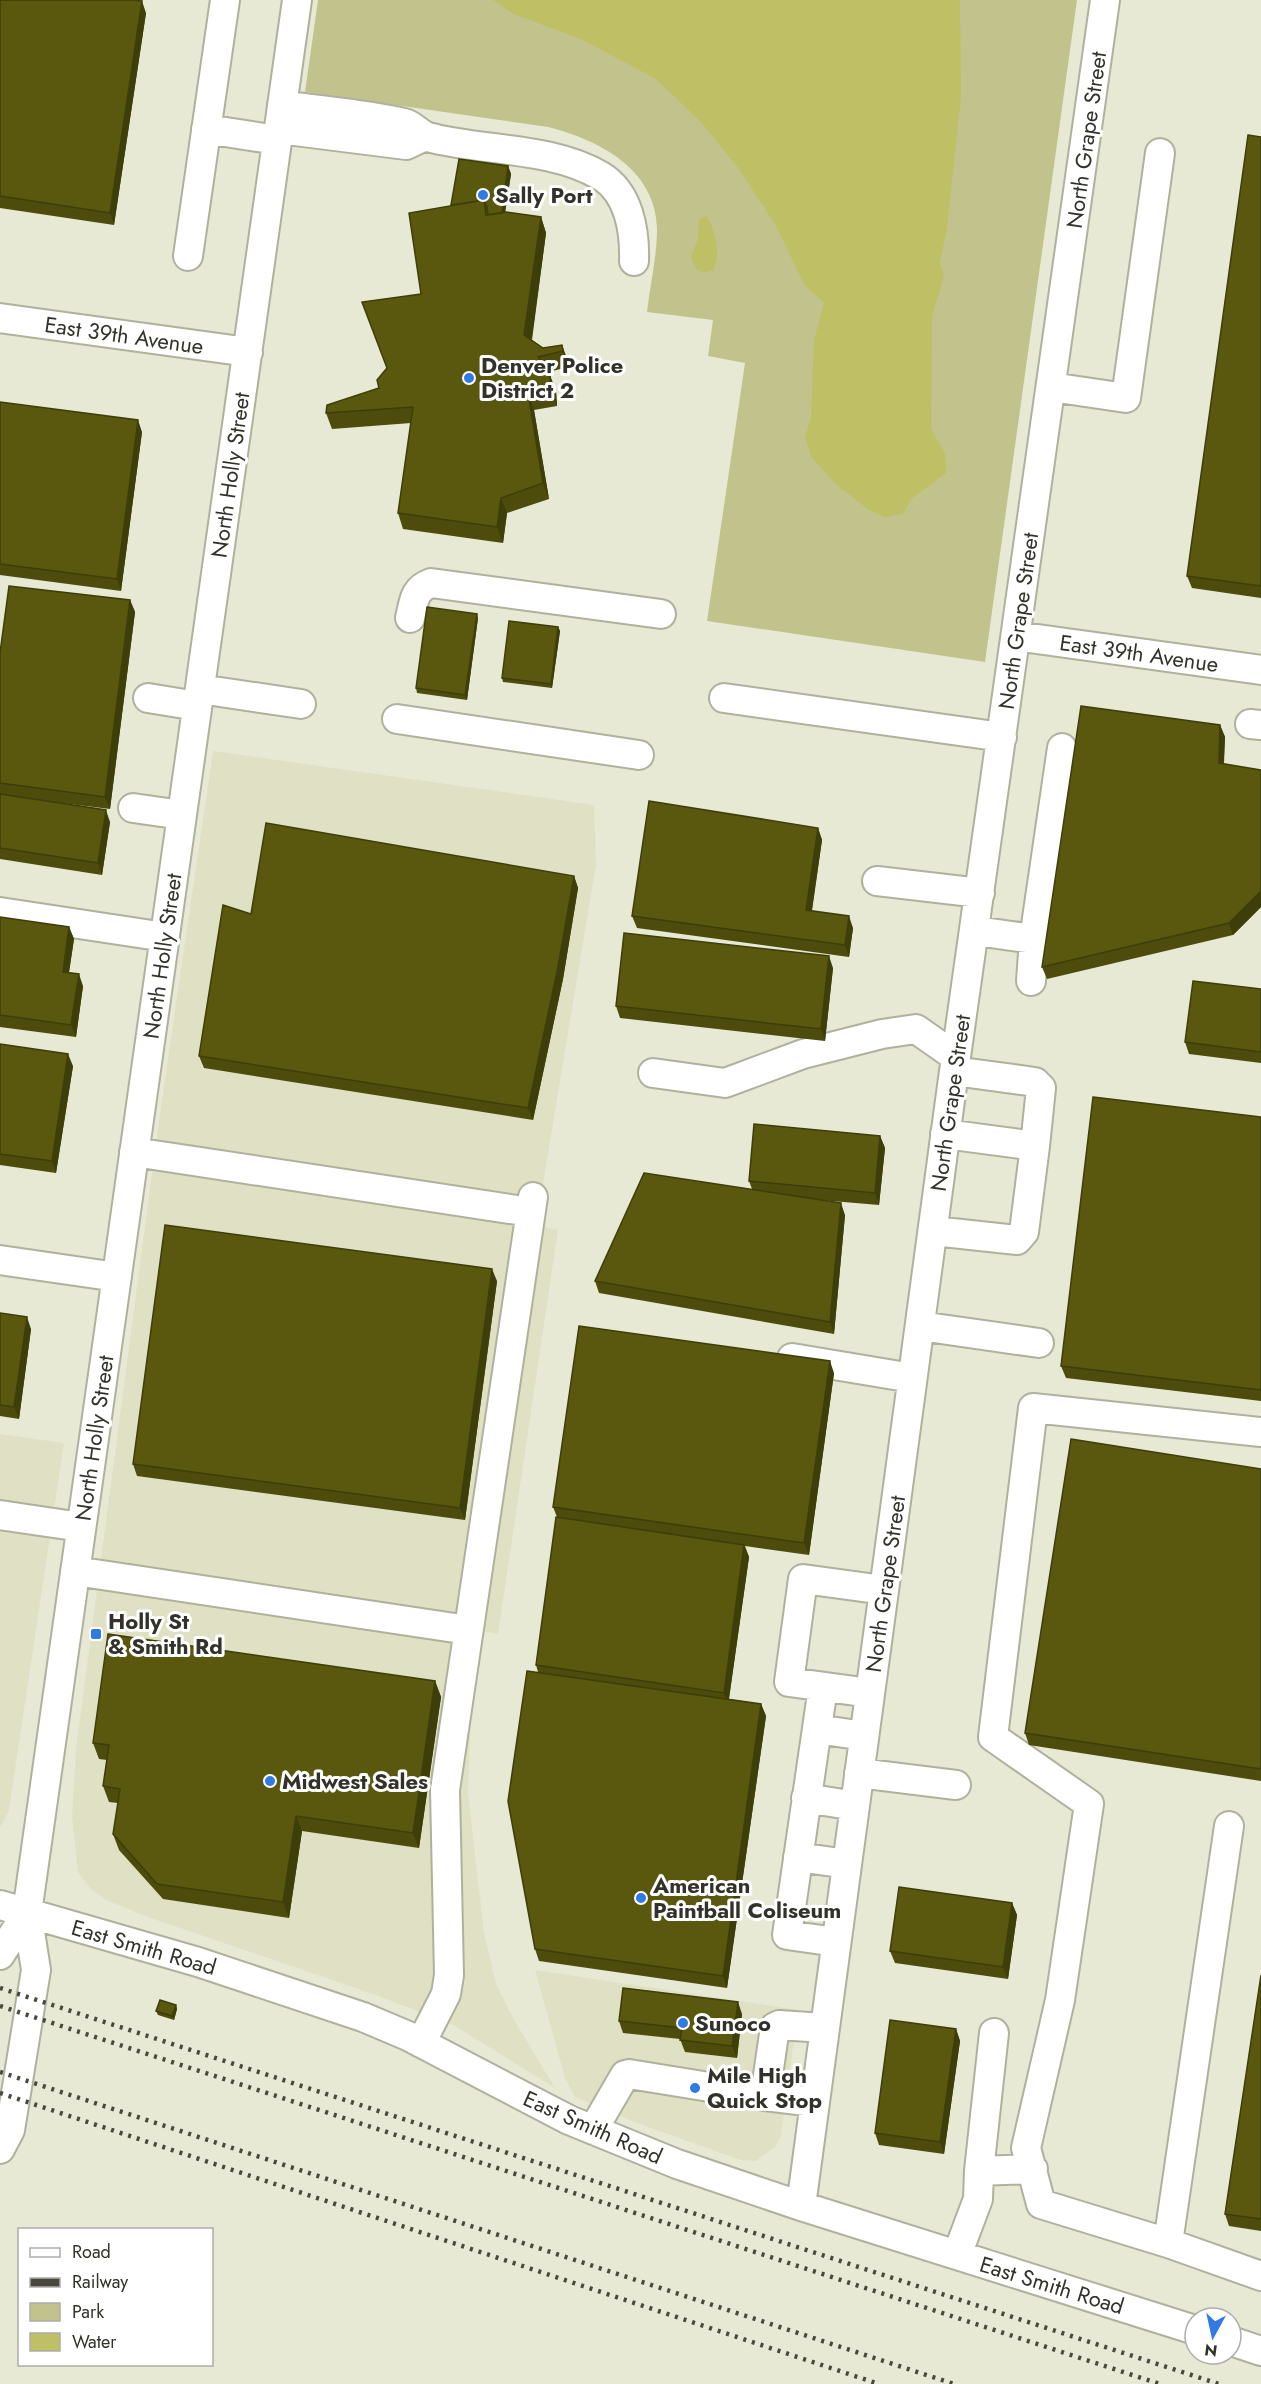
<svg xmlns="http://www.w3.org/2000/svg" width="1261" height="2384" font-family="Jost,sans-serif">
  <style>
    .built { fill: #dfe0c4 }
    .green { fill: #c2c38c }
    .water { fill: #bfbf65 }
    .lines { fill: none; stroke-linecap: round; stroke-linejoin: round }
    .minor-casing { stroke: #b0b19d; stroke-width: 32 }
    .minor { stroke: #fff; stroke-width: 28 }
    .rail { stroke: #48483f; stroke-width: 4.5; stroke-dasharray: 3 6; stroke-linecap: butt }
    .wall { fill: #4d4c0c }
    .shaded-wall { fill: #3e3e0a }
    .building { fill: #59580e; stroke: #3e3e0a; stroke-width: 1.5 }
    .poi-dot { fill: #307ae6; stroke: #fff; stroke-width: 2 }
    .labels { text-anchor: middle; stroke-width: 6; stroke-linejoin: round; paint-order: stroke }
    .street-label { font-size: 22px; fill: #32322a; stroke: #fff }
    .poi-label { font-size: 22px; font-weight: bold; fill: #32322a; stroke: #fff; text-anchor: start }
  </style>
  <rect width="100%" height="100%" fill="#e8e9d5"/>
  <path class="built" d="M213,751L594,805L596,864L536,1226L558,1230L498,1634L482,1631L471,1704L468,1792L484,1933L496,1984L513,2018L555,2088L455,2026L376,1995L148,1917L106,1900L90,1888L78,1872L72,1816L76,1749L159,1120Z
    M0,1434L64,1443L9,1810L0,1828Z
    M535,1970L798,2010L781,2136L775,2147L756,2161L741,2160L645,2126L575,2097L565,2078Z"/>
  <path class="green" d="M318,0H1077L985,662L707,621L745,363L708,356L713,320L647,312C650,285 657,257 657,229C656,169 599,140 548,127L305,92Z"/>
  <path class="water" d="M493,0H960L961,96L947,228L940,263L944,277L932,316L931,429L945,453L946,473L911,499L903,514L884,517L869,510L836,484L812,458L805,438L811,417L814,340L824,303L804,284L776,226L739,169L701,122L656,79L583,40L514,14Z
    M707,216C715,231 722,255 713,270L704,273L696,269L691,257L698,239L699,219Z"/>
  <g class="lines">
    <defs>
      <path id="minor" d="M282,105C322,111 365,114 404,123C413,125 419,134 428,137C483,152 550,146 601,176C629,193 635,231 634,261
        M206,129L277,140
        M279,129L406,145L425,136
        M188,256L225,0
        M0,318L248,352
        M1051,387L1126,398L1160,153
        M410,618C414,601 414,589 431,583L661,614
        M1016,636L1261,670
        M200,689L301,704
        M148,698L197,706
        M724,698L1002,737
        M397,719L639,755
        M1250,724L1261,725
        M133,808L182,815
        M877,881L980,893
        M0,912L165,937
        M976,931L1034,939
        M1031,981L1034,939L1062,748
        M954,1071L1035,1082L1041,1088L1035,1146
        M653,1073L725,1083L803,1054L882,1034L916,1029L956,1057
        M134,1152L530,1212
        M943,1232L1017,1240L1024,1232L1035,1146L945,1134
        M0,1260L117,1277
        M920,1326L1039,1343
        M792,1358L912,1378
        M0,1515L81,1527
        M75,1571L468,1630
        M823,1687L787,1935L836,1942
        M870,1693L789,1682L803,1579L884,1590
        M817,1729L864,1736
        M859,1773L956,1785
        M806,1798L855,1806
        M1229,1826L1168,2243L1041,2204L1026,2148L1060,2000L1089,1804L993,1737L1033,1408L1261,1432
        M798,1857L847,1864
        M0,1905L198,1962L363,2017L408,2036L569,2120L677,2164L801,2206L1195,2330
        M0,1955L27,1913
        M421,2043L446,1994L449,1975L445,1790L533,1197
        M814,2102L765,2096L775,2027L779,2025L824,2028
        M593,2130L625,2075L629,2074L765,2096
        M0,2149L10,2130L36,1970L27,1913L297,0
        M979,2171L994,2033
        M801,2206L954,1071L1105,0
        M1168,2243L1261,2276
        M957,2255L978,2199L979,2171L1033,2169
        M1231,2341L1261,2351"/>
    </defs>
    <use href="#minor" class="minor-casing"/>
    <use href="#minor" class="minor"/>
    <path class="rail" d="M0,1988L1219,2384
      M0,2006L1160,2384
      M0,2072L954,2384
      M0,2093L879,2384"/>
  </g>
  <path class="wall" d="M0,0L146,13L114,225L0,208Z
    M1261,137V598L1192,588L1187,576Z
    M508,166L511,174L505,212L541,217L546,233L532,340L543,348L562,345L569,367L548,372L556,391L557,406L534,410L549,499L507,513L503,543L403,529L398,513L411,423L332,429L326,413L379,388L387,368L421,294L451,205Z
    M0,402L142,432L121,591L0,575Z
    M130,600L135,612L110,809L37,800L110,822L102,875L0,859V653Z
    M478,618L467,700L417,693L416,688Z
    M558,627L560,631L552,688L503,682L502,678Z
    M1220,725L1225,737L1224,764L1261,770V907L1233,935L1047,979L1042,967Z
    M818,828L822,840L812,911L853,928L849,957L637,928L632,916Z
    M574,876L578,888L563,979L533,1120L204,1068L199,1056L251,914Z
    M0,917L69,927L74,939L69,973L83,986L76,1037L0,1027Z
    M833,968L825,1041L620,1018L616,1006Z
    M1261,989V1063L1189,1054L1185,1042Z
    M0,1044L73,1066L56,1173L0,1165Z
    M1261,1117V1401L1066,1378L1061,1366Z
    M880,1136L885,1148L879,1205L820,1200L845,1215L834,1334L599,1293L595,1281L752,1189L749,1181Z
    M497,1281L465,1520L137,1476L133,1464Z
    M0,1313L31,1329L19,1419L0,1416Z
    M834,1373L809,1555L745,1546L749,1557L729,1699L761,1704L766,1716L727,1988L539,1961L535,1949L538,1672L536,1665L557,1517L553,1507Z
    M1261,1469V1781L1029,1745L1025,1733Z
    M435,1681L441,1697L419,1848L302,1831L289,1918L163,1899L119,1850L113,1834L118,1803L109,1802L103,1786L107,1760L99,1759L93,1743Z
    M1012,1903L1017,1915L1008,1979L895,1963L890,1951Z
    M1261,1975V2231L1229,2226L1225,2214Z
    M176,2005L177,2009L174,2020L158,2015L156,2011Z
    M742,2014L737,2058L685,2052L680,2039L623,2033L619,2021Z
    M956,2029L960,2041L944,2154L879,2145L875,2133Z"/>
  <path class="shaded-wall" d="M142,1L146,13L114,225L110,213Z
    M508,166L511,174L504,220L501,212Z
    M541,217L546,233L530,351L524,335Z
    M562,345L568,361L569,367L563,351Z
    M550,375L556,391L557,406L551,391Z
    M528,394L534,410L549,499L543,483Z
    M138,420L142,432L121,591L117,579Z
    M501,498L507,513L503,543L497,527Z
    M130,600L135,612L110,809L105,797Z
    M477,614L478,618L467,700L465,695Z
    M558,627L560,631L552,688L551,684Z
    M1220,725L1225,737L1223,775L1219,763Z
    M106,810L110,822L102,875L98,863Z
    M818,828L822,840L810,922L806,910Z
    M574,876L578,888L563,979L533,1120L528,1108Z
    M1261,891V907L1233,935L1229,923Z
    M849,916L853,928L849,957L845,945Z
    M69,927L74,939L67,984L63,972Z
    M829,956L833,968L825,1041L821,1029Z
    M79,974L83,986L76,1037L71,1025Z
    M68,1054L73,1066L56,1173L52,1161Z
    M880,1136L885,1148L879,1205L875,1193Z
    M841,1203L845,1215L834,1334L830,1322Z
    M492,1269L497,1281L465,1520L460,1508Z
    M27,1317L31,1329L19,1419L14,1407Z
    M830,1361L834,1373L809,1555L804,1543Z
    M744,1545L749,1557L728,1705L724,1693Z
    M435,1681L441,1697L419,1848L413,1833Z
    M761,1704L766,1716L727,1988L723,1976Z
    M296,1816L302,1831L289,1918L283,1902Z
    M1012,1903L1017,1915L1008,1979L1003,1967Z
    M738,2002L742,2014L737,2058L732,2046Z
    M176,2005L177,2009L174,2020L172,2016Z
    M956,2029L960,2041L944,2154L940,2142Z"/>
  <path class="building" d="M0,0H134L142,1L110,213L0,196Z
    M1248,135L1261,137V586L1187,576Z
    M459,159L508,166L502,213L488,215L487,207L484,200L451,205Z
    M484,200L486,215L506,212L541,217L524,335L543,348L562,345L563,351L538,357L550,375L551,391L528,394L543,483L501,498L497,527L398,513L413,407L326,413L327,405L379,388L377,380L387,368L362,302L421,294L409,213Z
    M0,402L138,420L117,579L0,564Z
    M9,586L130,600L105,797L0,783V653Z
    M427,607L477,614L465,695L416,688Z
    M509,621L558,627L551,684L502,678Z
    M1081,706L1220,725L1219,763L1261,770V891L1229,923L1042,967Z
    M0,794L106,810L98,863L0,848Z
    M649,801L818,828L806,910L849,916L845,945L632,916Z
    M266,823L574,876L558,967L528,1108L199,1056L223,905L251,914Z
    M0,917L69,927L63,972L79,974L71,1025L0,1015Z
    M624,933L829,956L821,1029L616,1006Z
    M1193,981L1261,989V1052L1185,1042Z
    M0,1044L68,1054L52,1161L0,1154Z
    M1093,1097L1261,1117V1390L1061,1366Z
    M754,1124L880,1136L875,1193L749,1181Z
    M644,1173L841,1203L830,1322L595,1281Z
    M165,1225L492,1269L460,1508L133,1464Z
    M0,1313L27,1317L14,1407L0,1405Z
    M579,1326L830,1361L804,1543L553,1507Z
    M1071,1439L1261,1469V1769L1025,1733Z
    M556,1517L744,1545L724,1693L536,1665Z
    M108,1634L435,1681L413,1833L296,1816L283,1902L157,1884L113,1834L120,1789L103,1786L109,1745L93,1743Z
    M527,1671L761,1704L723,1976L535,1949L508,1801Z
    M899,1887L1012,1903L1003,1967L890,1951Z
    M1261,1975V2219L1225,2214Z
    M623,1988L738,2002L732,2046L680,2040L682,2028L619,2021Z
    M160,2000L176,2005L172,2016L156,2011Z
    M890,2020L956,2029L940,2142L875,2133Z"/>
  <g class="poi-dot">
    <circle cx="483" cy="195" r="6"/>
    <circle cx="469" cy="378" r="6"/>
    <rect x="90" y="1628" width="12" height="12" rx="3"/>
    <circle cx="270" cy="1781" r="6"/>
    <circle cx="641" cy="1898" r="6"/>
    <circle cx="683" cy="2023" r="6"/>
    <circle cx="695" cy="2088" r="6"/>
  </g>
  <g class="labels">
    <g class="street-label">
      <text transform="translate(1086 140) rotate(-82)" y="8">North Grape Street</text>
      <text transform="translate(124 335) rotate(8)" y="8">East 39th Avenue</text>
      <text transform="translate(230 475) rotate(-82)" y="8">North Holly Street</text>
      <text transform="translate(1018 621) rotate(-82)" y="8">North Grape Street</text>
      <text transform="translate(1139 653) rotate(8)" y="8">East 39th Avenue</text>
      <text transform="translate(162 956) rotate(-82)" y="8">North Holly Street</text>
      <text transform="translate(950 1103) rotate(-82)" y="8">North Grape Street</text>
      <text transform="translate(94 1438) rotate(-82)" y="8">North Holly Street</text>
      <text transform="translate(885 1584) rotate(-82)" y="8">North Grape Street</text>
      <text transform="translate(144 1947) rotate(16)" y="8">East Smith Road</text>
      <text transform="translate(593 2127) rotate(24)" y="8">East Smith Road</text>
      <text transform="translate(1052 2285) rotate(17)" y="8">East Smith Road</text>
    </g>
    <g class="poi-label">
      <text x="495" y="203">Sally Port</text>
      <text x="481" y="373">Denver Police<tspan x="481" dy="25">District 2</tspan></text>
      <text x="108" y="1629">Holly St<tspan x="108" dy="25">&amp; Smith Rd</tspan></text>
      <text x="282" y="1789">Midwest Sales</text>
      <text x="653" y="1893">American<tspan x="653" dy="25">Paintball Coliseum</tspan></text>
      <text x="695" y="2031">Sunoco</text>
      <text x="707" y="2083">Mile High<tspan x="707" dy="25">Quick Stop</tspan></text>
    </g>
  </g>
  <rect x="18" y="2228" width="195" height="138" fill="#ffffff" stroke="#adadaa" stroke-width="1.5"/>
  <rect x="30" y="2248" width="30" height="9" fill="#ffffff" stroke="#adadaa" stroke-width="1.5"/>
  <text x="72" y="2258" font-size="18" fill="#32322a">Road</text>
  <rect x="30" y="2278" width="30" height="9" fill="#48483f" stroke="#adadaa" stroke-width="1.5"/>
  <text x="72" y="2288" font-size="18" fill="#32322a">Railway</text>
  <rect x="30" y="2303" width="30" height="18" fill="#c2c38c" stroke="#adadaa" stroke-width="1.5"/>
  <text x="72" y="2318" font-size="18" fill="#32322a">Park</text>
  <rect x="30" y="2333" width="30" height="18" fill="#bfbf65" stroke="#adadaa" stroke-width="1.5"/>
  <text x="72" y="2348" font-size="18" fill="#32322a">Water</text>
  <g transform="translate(1213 2336) rotate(188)"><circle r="28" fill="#ffffff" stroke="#adadaa" stroke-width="1.5"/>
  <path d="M0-4.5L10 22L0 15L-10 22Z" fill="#307ae6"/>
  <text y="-9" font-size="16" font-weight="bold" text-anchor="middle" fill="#32322a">N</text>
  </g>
</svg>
